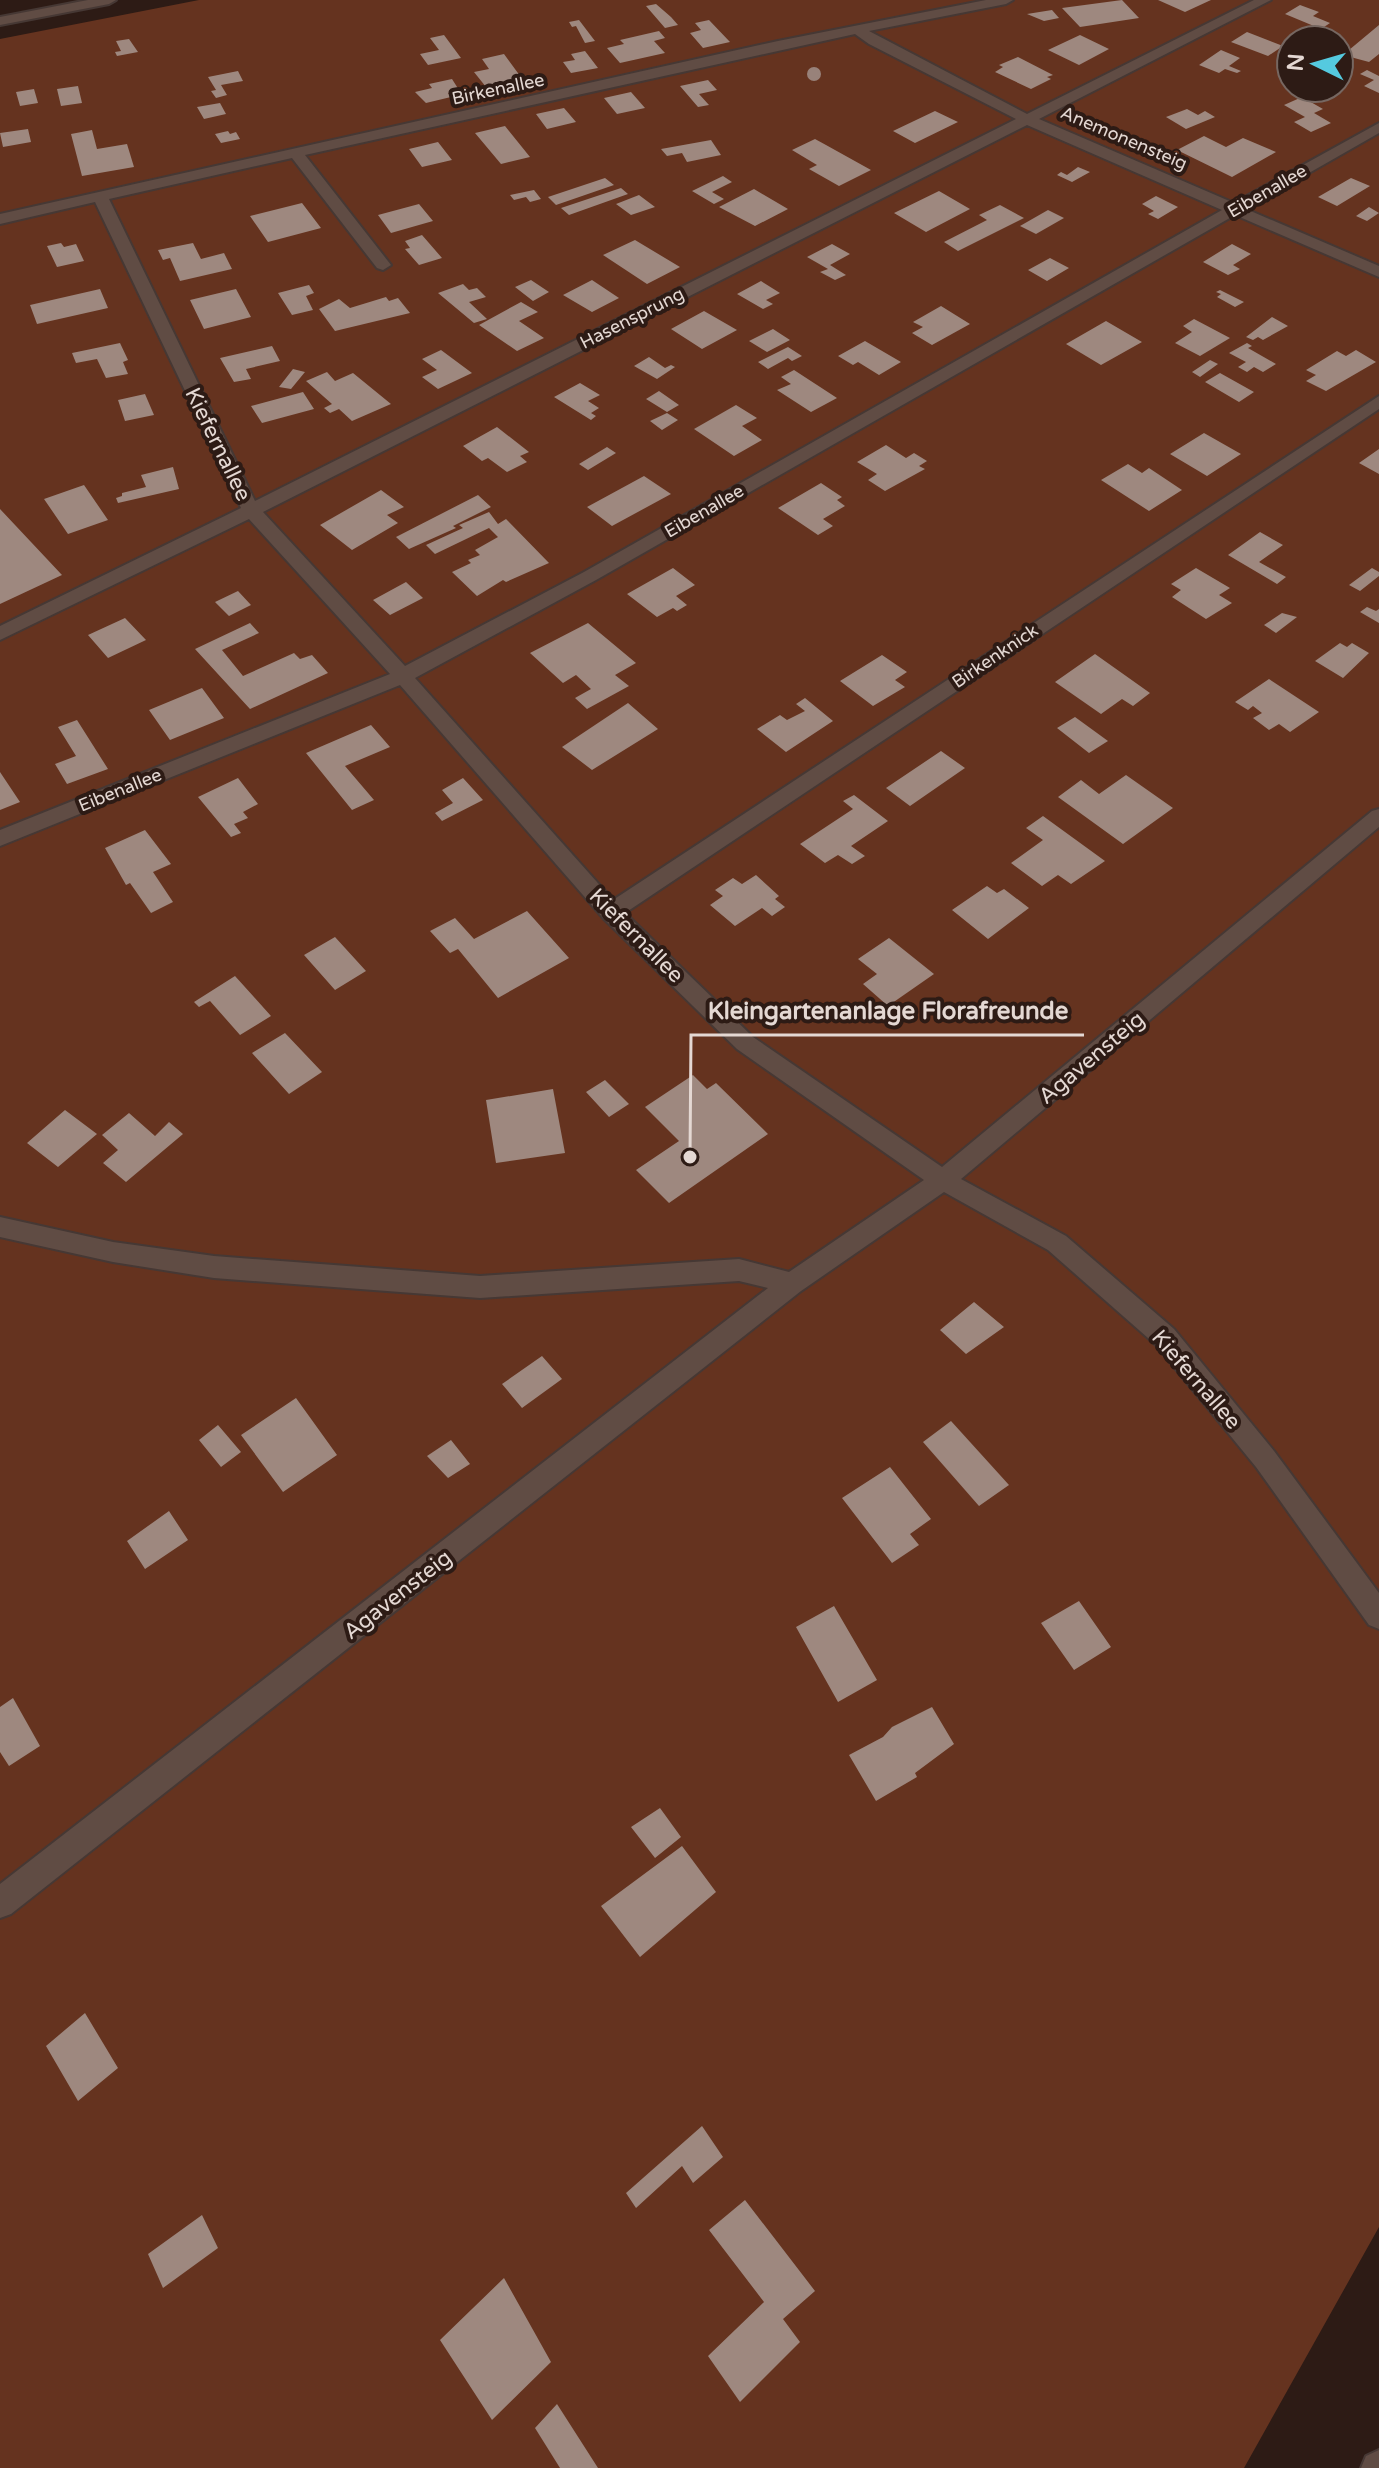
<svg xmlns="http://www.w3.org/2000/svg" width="1379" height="2468" font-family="'Varela Round',sans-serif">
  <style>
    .green { fill: #65331f; fill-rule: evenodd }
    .building { fill: #9e887f }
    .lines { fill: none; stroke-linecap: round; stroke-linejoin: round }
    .minor-casing { stroke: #463834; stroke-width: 4 }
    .minor { fill: #604c44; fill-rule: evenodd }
    .tree { fill: #98827a }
    .labels { text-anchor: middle; stroke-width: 8; stroke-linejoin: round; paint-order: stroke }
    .far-street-label { font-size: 18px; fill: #e4d8d3; stroke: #2d1b15 }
    .street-label { font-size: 22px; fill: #e4d8d3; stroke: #2d1b15 }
    .leader { fill: none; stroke: #e4d8d3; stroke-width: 3 }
    .callout-dot { fill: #e4d8d3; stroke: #2d1b15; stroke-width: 3 }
    .callout-label { font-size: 24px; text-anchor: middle; font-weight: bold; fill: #e4d8d3; stroke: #2d1b15; stroke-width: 8; stroke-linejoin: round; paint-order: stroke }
  </style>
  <rect width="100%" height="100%" fill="#2d1b15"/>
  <path class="green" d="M199,0H1379V2227L1244,2468H0V39ZM1291,40H1339V88H1291Z"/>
  <path class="building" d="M1122,0L1139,18L1080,27L1062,8Z
    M1158,0H1211L1185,12Z
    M656,4L671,17L678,25L665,28L646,6Z
    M1300,5L1319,12L1313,16L1330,23L1321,29L1285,14Z
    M1052,10L1059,18L1044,21L1027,14Z
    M579,20L595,41L585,43L576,26L572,27L569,22Z
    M709,20L730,42L703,48L690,33L701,30L695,23Z
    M1379,25V54L1369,62L1343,55Z
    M659,31L665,38L654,41L665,53L620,63L607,48L624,44L620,40Z
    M1247,32L1283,46L1268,56L1231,42Z
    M444,35L461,58L428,65L420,54L439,50L430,38Z
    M1080,35L1109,49L1079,65L1048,50Z
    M129,39L138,52L117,56L115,52L121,51L116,41Z
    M1221,50L1240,58L1229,66L1241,71L1237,73L1225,69L1219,73L1199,65Z
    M585,51L598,68L571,73L563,62L575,60L571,54Z
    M504,54L526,84L490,92L474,72L489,69L482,59Z
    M1018,57L1053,75L1047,77L1051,79L1031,89L995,72L1003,67L999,65Z
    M1367,70L1379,76V93L1364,86L1374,80L1360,74Z
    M238,71L243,81L221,85L227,95L216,98L211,91L216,90L208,77Z
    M452,79L459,90L448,93L451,97L426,103L415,92L432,88L429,84Z
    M708,80L717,90L699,94L709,105L698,107L680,86Z
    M78,86L82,103L61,106L57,89Z
    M34,89L38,103L20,106L16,92Z
    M631,92L645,108L617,114L604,98Z
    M1302,97L1323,109L1314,113L1331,123L1311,132L1294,122L1305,117L1284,105Z
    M220,103L226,114L204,119L197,107Z
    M564,108L576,122L547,129L536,114Z
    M1187,109L1198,115L1205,111L1215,117L1186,129L1166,117Z
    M935,111L958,122L915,143L893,131Z
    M505,126L530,157L501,164L475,133Z
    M28,129L31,142L3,147L0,133Z
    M92,130L97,149L127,144L134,167L82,176L71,134Z
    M228,131L230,134L236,132L240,139L221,143L215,134Z
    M1204,136L1226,147L1243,138L1276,152L1232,177L1177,150Z
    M815,139L826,145L871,170L839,186L809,169L817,165L792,150Z
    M711,140L721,155L687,162L682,153L667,156L661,149Z
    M438,142L452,160L422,167L409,149Z
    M1078,167L1090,172L1072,182L1057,175L1061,172L1067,175Z
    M723,176L732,182L712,192L724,199L714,204L692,191Z
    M605,178L614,185L556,205L548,197Z
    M1351,178L1370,186L1337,206L1318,197Z
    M621,188L628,194L569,215L561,208Z
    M754,189L788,209L755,226L719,207Z
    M534,190L541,199L530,202L526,197L514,200L510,195Z
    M939,191L970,209L926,232L894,213Z
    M639,195L655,207L631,215L616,204Z
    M1156,196L1178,207L1158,219L1148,214L1154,211L1142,204Z
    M302,203L321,228L268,242L250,216Z
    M419,204L433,221L391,233L378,215Z
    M1000,205L1024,218L958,251L944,242L987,220L979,215Z
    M1369,207L1379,213L1367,221L1356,216Z
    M1048,210L1064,218L1036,234L1020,226Z
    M422,235L442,258L419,265L405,249L410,248L405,241Z
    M635,240L680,267L647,284L603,255Z
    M61,243L64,247L76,244L84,261L57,267L47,246Z
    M193,243L201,259L224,253L232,269L180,281L170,258L163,260L158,250Z
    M832,244L850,254L830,265L846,275L835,280L820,272L828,269L807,257Z
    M1232,244L1251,254L1233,265L1240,269L1228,275L1203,262Z
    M1050,258L1069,268L1047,281L1028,270Z
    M531,280L549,292L533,301L515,287Z
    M592,280L619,298L592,312L563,295Z
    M761,281L780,293L766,300L773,304L763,309L737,294Z
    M463,284L469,290L477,288L486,297L469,302L487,319L474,323L438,293Z
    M309,285L314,293L306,296L313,310L292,315L278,293Z
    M100,289L108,308L37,324L30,305Z
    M236,289L251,317L204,329L190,300Z
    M1220,290L1244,302L1235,307L1217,297L1221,294L1216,292Z
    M386,297L389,301L398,298L410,313L335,331L319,309L339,299L350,308Z
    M521,302L538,312L519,321L544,338L517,351L479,325Z
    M941,306L970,324L932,345L912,333L923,327L913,322Z
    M704,311L737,330L702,349L671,329Z
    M1272,317L1288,326L1263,340L1258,337L1253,340L1246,337Z
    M1194,319L1230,338L1200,356L1175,343L1192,332L1183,326Z
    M1106,321L1142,342L1101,365L1066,344Z
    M773,329L790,340L767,352L749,341Z
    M865,341L901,362L879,375L858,362L853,365L838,356Z
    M120,343L128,360L123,362L128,374L106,378L97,359L76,363L72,353Z
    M1247,343L1252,346L1248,348L1276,364L1263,372L1254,367L1247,372L1238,367L1246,362L1229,353Z
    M272,346L280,361L246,369L251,379L234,382L220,358Z
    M788,347L802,356L792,361L788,358L768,369L758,362Z
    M441,350L472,373L438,389L422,377L437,370L422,359Z
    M1356,350L1376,362L1326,391L1306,381L1316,375L1306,370L1337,351L1346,356Z
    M649,357L665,368L671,365L675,367L657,379L634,366Z
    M1210,360L1218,364L1200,377L1192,372Z
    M293,369L305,372L291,389L279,387Z
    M794,370L837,398L811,412L777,390L791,384L781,377Z
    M327,372L335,381L353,373L391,404L352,421L339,409L330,413L324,408L332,404L306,381Z
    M1220,373L1254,392L1239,402L1205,382Z
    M580,383L600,395L588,401L599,408L591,413L596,416L591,420L554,397Z
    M659,391L679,405L667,412L646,399Z
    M303,392L314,409L262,423L251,406Z
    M145,394L154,415L125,421L118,400Z
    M736,405L757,418L742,426L762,440L734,456L694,429Z
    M667,413L678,420L662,430L650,421Z
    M497,427L529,452L520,456L527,462L507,472L488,458L482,461L463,446Z
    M1204,433L1241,454L1207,476L1170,454Z
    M886,445L906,458L914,453L927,461L919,466L925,469L885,491L868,480L877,474L857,462Z
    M607,447L616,453L588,470L579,464Z
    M1379,449V474L1359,463Z
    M1128,464L1142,473L1149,468L1182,490L1149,511L1101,480Z
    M173,467L179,489L118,503L116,498L122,496V493L146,487L141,475Z
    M644,476L671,494L612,526L587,507Z
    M821,483L842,497L837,500L845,506L823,519L833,526L818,535L778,508Z
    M84,485L108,520L68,534L44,499Z
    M381,490L404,507L387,515L398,523L352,550L320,525Z
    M478,495L491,507L453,526L456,528L409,549L396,537Z
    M0,509L62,575L0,604Z
    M489,512L498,524L506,519L549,563L506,582L503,580L477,596L452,572L471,563L468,560L480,555L475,550L498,537L489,528L435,554L426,545L463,528L459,525Z
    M1260,532L1283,545L1259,562L1286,577L1277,584L1228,555Z
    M673,568L695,585L676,596L687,605L677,611L673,608L657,617L627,594Z
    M1196,568L1230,588L1219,595L1232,603L1206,619L1172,597L1181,590L1171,584Z
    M1372,568L1379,572V576L1360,591L1349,585Z
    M406,582L423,598L390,615L373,600Z
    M238,591L251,605L229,616L215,602Z
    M1367,607L1376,611L1379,609V623L1360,612Z
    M1282,613L1297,617L1276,633L1264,625Z
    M125,618L146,640L108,658L88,635Z
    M250,623L259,633L222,650L243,676L294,653L300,659L312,655L328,673L250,709L195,649Z
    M588,623L636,663L615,675L629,686L587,709L575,698L591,689L576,675L563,683L530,653Z
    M1340,643L1347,647L1352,643L1369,653L1343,678L1315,661Z
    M1095,654L1150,693L1133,706L1122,699L1101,714L1055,682Z
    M882,655L907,672L895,680L905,687L873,706L840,681Z
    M1269,679L1319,712L1290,732L1279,724L1269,730L1253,718L1262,713L1253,706L1248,710L1235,702Z
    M202,688L224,718L170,740L149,710Z
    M805,698L833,721L786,752L757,729L780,715L787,720L805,711L796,704Z
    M628,703L658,729L592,770L562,747Z
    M1075,717L1108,741L1089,753L1057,728Z
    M77,720L108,769L67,784L55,764L76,756L58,727Z
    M371,725L390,747L345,766L374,800L352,810L306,753Z
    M941,751L965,768L910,806L886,788Z
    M0,772L20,802L0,810Z
    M1126,775L1173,808L1123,844L1058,797L1081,780L1099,794Z
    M238,778L258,804L243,812L248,818L234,824L241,833L231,837L198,797Z
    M463,778L483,800L442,821L435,813L453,803L442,790Z
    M854,795L888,821L851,846L865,856L852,864L838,855L825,863L800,844L853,809L843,801Z
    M1043,816L1105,861L1071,884L1058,875L1042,886L1011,863L1043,840L1026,828Z
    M145,830L171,864L153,872L173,902L151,913L130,883L126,885L105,848Z
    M756,875L779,896L775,899L785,907L772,916L762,908L735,926L710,905L723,896L715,890L733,878L742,884Z
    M987,886L997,893L1004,889L1029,908L988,939L952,910Z
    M527,911L569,958L498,998L458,949L450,953L430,931L455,918L474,939Z
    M335,937L366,971L335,990L304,955Z
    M889,938L934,974L888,1006L863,984L877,974L858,959Z
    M235,976L271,1016L240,1035L210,1001L199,1007L194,1002Z
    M285,1033L322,1072L289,1094L252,1053Z
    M693,1075L707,1089L716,1083L768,1134L669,1203L636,1170L679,1141L645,1107Z
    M605,1080L629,1104L609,1117L586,1092Z
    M553,1089L565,1153L496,1163L486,1100Z
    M65,1110L97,1134L58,1167L27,1143Z
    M129,1113L155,1136L169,1122L183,1134L126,1182L103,1163L118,1150L102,1135Z
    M974,1302L1004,1327L966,1354L940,1330Z
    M542,1356L562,1379L522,1408L502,1384Z
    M296,1398L337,1455L283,1492L241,1435Z
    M951,1421L1009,1485L979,1506L923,1442Z
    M218,1425L241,1452L221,1467L199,1440Z
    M451,1440L470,1464L448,1478L427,1456Z
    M890,1467L931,1519L910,1534L919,1545L892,1563L842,1498Z
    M169,1511L188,1540L145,1569L127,1541Z
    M1079,1601L1111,1647L1074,1670L1041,1623Z
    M834,1606L877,1680L838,1702L796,1627Z
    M13,1698L40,1746L9,1766L0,1752V1707Z
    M932,1707L954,1744L915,1773L917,1777L876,1801L849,1755L883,1737L892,1727Z
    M660,1808L681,1837L655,1858L631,1827Z
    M682,1846L716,1892L640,1957L601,1906Z
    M85,2013L118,2068L78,2101L46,2046Z
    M702,2126L723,2157L693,2183L682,2166L636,2208L626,2193Z
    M745,2200L815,2291L783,2319L800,2342L740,2402L708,2356L764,2302L709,2230Z
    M202,2215L218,2248L163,2288L148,2254Z
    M504,2278L551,2362L492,2420L440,2340Z
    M557,2404L598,2468H560L535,2428Z"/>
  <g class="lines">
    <defs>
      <path id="minor" d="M88,0H116L109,4L0,25V17Z
        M986,0H1013L1006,4L869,31L1027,114L1254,0H1271L1039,119L1234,203L1379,123V133L1246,209L1379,266V277L1235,215L596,580L415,678L613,900L1379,396V409L625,913L753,1037L942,1167L1372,811L1379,809V827L961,1179L1066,1236L1174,1329L1274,1451L1379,1593V1629L1369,1625L1256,1467L1156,1345L1048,1250L944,1192L801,1291L11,1914L0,1918V1884L768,1288L739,1281L480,1298L214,1278L113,1262L0,1237V1217L113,1242L214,1256L480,1276L739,1259L789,1272L924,1180L737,1049L603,918L400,685L0,846V830L390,674L249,519L0,640V626L241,508L95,202L0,224V214L778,41ZM855,34L869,44L1016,119L255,501L109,199L292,158L377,268L383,270L391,265L305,155ZM1027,125L1222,210L584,572L405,666L263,512Z
        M1379,2450V2468H1361L1366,2456Z"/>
    </defs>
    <use href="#minor" class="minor-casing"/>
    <use href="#minor" class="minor"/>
  </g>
  <circle class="tree" cx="814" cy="74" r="7"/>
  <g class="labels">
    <g class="far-street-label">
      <text transform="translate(498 89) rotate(-12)" y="6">Birkenallee</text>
      <text transform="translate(1124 138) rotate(23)" y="6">Anemonensteig</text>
      <text transform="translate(1267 191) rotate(-30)" y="6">Eibenallee</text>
      <text transform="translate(632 318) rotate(-27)" y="6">Hasensprung</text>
      <text transform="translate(704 511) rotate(-30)" y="6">Eibenallee</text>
      <text transform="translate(995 656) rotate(-34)" y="6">Birkenknick</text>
      <text transform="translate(120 790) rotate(-22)" y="6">Eibenallee</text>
    </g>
    <g class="street-label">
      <text transform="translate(219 444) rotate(64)" y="8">Kiefernallee</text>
      <text transform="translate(637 935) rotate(45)" y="8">Kiefernallee</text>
      <text transform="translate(1091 1057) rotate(-40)" y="8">Agavensteig</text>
      <text transform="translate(1197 1379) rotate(49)" y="8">Kiefernallee</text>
      <text transform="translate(397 1594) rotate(-38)" y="8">Agavensteig</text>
    </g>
  </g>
  <path class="leader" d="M690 1157L691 1035H1084"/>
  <circle class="callout-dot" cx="690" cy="1157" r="8"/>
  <g class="callout-label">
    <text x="888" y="1019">Kleingartenanlage Florafreunde</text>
  </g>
  <g transform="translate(1315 64) rotate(275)"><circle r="38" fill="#2d1b15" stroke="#766761" stroke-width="2"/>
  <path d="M0-6L14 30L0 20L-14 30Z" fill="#55cadf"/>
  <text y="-12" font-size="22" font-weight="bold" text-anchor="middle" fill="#e4d8d3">N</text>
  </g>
</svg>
